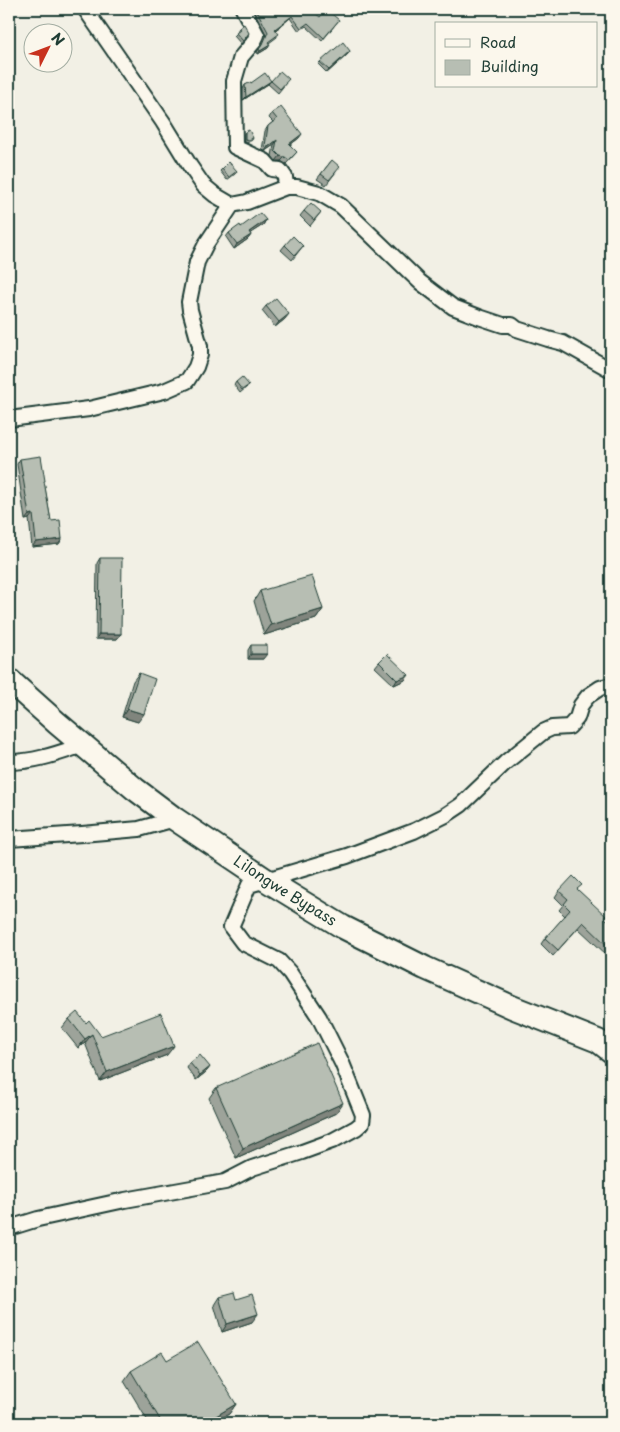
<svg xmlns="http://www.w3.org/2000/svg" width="620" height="1432" font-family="'Playpen Sans',sans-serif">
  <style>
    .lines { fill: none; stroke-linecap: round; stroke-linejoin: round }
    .minor-casing { stroke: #1f3d34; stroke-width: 18 }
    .primary-casing { stroke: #1f3d34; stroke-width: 26 }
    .minor { stroke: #fbf7ec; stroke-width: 14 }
    .primary { stroke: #fbf7ec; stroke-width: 22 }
    .wall { fill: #9da39a; stroke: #1f3d34 }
    .shaded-wall { fill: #80857d; stroke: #1f3d34 }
    .building { fill: #b7beb3; stroke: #1f3d34 }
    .labels { text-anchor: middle; stroke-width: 4; stroke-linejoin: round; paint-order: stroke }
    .street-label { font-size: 15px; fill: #1f3d34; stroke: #fbf7ec }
  </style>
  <rect width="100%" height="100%" fill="#f2f0e5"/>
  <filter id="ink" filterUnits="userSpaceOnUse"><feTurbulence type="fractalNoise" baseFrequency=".02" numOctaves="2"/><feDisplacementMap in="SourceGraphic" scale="10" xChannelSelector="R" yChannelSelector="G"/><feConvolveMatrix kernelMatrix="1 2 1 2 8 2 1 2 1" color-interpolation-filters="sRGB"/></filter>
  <g filter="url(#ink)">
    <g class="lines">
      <defs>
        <path id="minor" d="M85,9L163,122L190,166L203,185L215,195L232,205
          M243,9L257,35L253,43L241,57L234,81L235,147L265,161L272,169L280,170L285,177L286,187
          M9,419L89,409L164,391L187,381L196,367L200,355V346L190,310L189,302L197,262L206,244L232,205L247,202L286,187H297L319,193L341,206L420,282L453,307L479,317L503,325H512L517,329L548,339L563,343L611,370
          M9,762C35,762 59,753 83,745
          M9,839L82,834L139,829L175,819
          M9,1228L38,1219L125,1200L225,1182L252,1168L302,1152L332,1141L356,1128L362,1123L363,1115L342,1063L319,1017L290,973L279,961L243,943L231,927L249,885L347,856L414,831L446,815L461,805L506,762L543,732L552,728L569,727L577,718L581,705L588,696L600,688L611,685"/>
        <g id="primary">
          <path id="s1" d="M9,680L57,723L135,789L175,819L266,880L343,927L425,968L512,1007L598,1041L611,1051"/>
        </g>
      </defs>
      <use href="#minor" class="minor-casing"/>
      <use href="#primary" class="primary-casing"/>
      <use href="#minor" class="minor"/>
      <use href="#primary" class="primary"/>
    </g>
    <path class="wall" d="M253,9H277L279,11L339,20L322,41L306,26L299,31L290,18L276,30L277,37L269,43L268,48L258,54L257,52L261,46L266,34Z
      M360,9H369L363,13Z
      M239,28L249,33L241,44L234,36L238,32L237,31Z
      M350,51L348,54L327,73L318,64L320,62Z
      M271,81L286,83L278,93L268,84L243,100V89L245,85L251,83Z
      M272,113L299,138L290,145L297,152L286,164L281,161H276L272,156L274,145L265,151L262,150L265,131L268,126L273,122L269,118Z
      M245,132L253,138L252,140L247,143L244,141V134Z
      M332,160L336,172L326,185L317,179Z
      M222,169L237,171L235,174L227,180L220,171Z
      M304,211L321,212L310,226L300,216Z
      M266,220L263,225L250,233L251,235L248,239L234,249L226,237L229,233L241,227Z
      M285,245L303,246L292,260L281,250Z
      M266,306L285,319L275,327L262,311Z
      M236,382L247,387L240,393L234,385Z
      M20,459L44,483L51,521L62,539L59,544L32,547L29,519L25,520L17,464Z
      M100,558L121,634L117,639H96L97,563Z
      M260,591L323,609L316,619L264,635L254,601Z
      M251,645L263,659H248V650Z
      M379,662L405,680L394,685L375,667Z
      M139,673L138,722L122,717L133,681Z
      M578,890L611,924V962L608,956L578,928L553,956L541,944L545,938L565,916L559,910L563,905L555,897L559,891Z
      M69,1019L86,1023L101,1036L167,1055L100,1081L85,1043L78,1048L62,1028Z
      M190,1063L210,1067L206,1072L196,1080L187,1068Z
      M216,1088L336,1113L236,1158L209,1098Z
      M219,1297L236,1300L252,1322L222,1332L214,1305Z
      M167,1360L236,1404L229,1414L213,1423H149L124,1381L131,1371Z"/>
    <path class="shaded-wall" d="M292,16L290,18L273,32L275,29Z
      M270,45L268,48L258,54L260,51Z
      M350,51L348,54L327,73L329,70Z
      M271,81L268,84L243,100L246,97Z
      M302,134L299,138L286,148L289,144Z
      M277,140L274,145L265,151L268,147Z
      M280,156L285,157L281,161H276Z
      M266,220L263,225L246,236L249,232Z
      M251,235L248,239L234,249L237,244Z
      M289,314L285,319L275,327L279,322Z
      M33,514L29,519L25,520L29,515Z
      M62,539L59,544L32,547L36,542Z
      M323,609L316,619L264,635L271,625Z
      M99,634H121L117,639H96Z
      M251,654H267L263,659H248Z
      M409,675L405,680L394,685L397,680Z
      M127,709L144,714L138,722L122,717Z
      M92,1034L85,1043L78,1048L85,1039Z
      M174,1046L167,1055L100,1081L107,1072Z
      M210,1067L206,1072L196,1080L200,1075Z
      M343,1103L336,1113L236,1158L243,1148Z
      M258,1314L252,1322L222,1332L227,1324Z
      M236,1404L229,1414L213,1423H205L206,1422Z"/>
    <path class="building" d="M256,9H277L279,11L281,9H310L320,17L327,10L339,20L324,38L308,23L301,28L292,16L275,29L279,34L268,42L270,45L260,51L259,49L263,44L268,32Z
      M244,24L249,33L243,41L236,33L240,30L239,28Z
      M343,42L350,51L329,70L320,62Z
      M280,71L289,79L280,89L271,81L246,97L245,85L251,82V83L265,73L271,81Z
      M281,107L302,134L289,144L297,152L289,160L285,157L280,156L275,151L277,140L268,147L265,146L268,126L277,119L272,113Z
      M249,130L253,138L249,140L245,139V132Z
      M332,160L340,167L329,180L321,174Z
      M229,162L237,171L229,177L222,169Z
      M311,203L321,212L314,220L304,211Z
      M260,213L266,220L249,232L251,235L237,244L229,233L240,225L241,227Z
      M293,236L303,246L295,255L285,245Z
      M276,298L289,314L279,322L266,306Z
      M242,377L249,385L242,390L236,382Z
      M41,456L45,481H44L51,521L60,520L62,539L36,542L33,514L29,515L20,459Z
      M100,558H122L121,634H99Z
      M312,576L323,609L271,625L260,591Z
      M251,645H267V654H251Z
      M387,654L409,675L397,680L379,662Z
      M139,673L155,679L144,714L127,709Z
      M573,876L582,885L577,889L606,916L604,917L611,924V949L583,922L558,950L545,938L570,910L564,904L568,899L559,891Z
      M77,1012L86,1023L89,1020L101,1036L161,1013L174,1046L107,1072L92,1034L85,1039L69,1019Z
      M317,1043L343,1103L243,1148L216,1088Z
      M200,1055L210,1067L200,1075L190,1063Z
      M234,1293L236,1300L252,1295L258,1314L227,1324L219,1297Z
      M198,1342L236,1404L206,1422L205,1420L199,1423H162L131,1371L162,1352L167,1360Z"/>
  </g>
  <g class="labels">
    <g class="street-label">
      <text dy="5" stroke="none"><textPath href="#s1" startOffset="348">Lilongwe Bypass</textPath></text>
    </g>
  </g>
  <rect width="620" height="1432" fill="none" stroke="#fbf7ec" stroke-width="30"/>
  <rect x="15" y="15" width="590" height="1402" fill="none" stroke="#1f3d34" stroke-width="2" filter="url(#ink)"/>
  <rect x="435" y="22" width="162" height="65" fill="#fbf7ec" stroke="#a3ada2"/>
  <rect x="445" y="39" width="25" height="8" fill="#fbf7ec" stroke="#a3ada2"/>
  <text x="480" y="48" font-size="15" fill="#1f3d34">Road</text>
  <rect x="445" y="60" width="25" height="15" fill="#b7beb3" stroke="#a3ada2"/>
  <text x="480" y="72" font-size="15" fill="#1f3d34">Building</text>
  <g transform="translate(48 48) rotate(48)"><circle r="24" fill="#fbf7ec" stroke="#a3ada2"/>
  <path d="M0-4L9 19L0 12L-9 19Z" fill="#c8321e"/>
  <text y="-8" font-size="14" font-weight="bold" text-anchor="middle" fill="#1f3d34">N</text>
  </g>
</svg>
